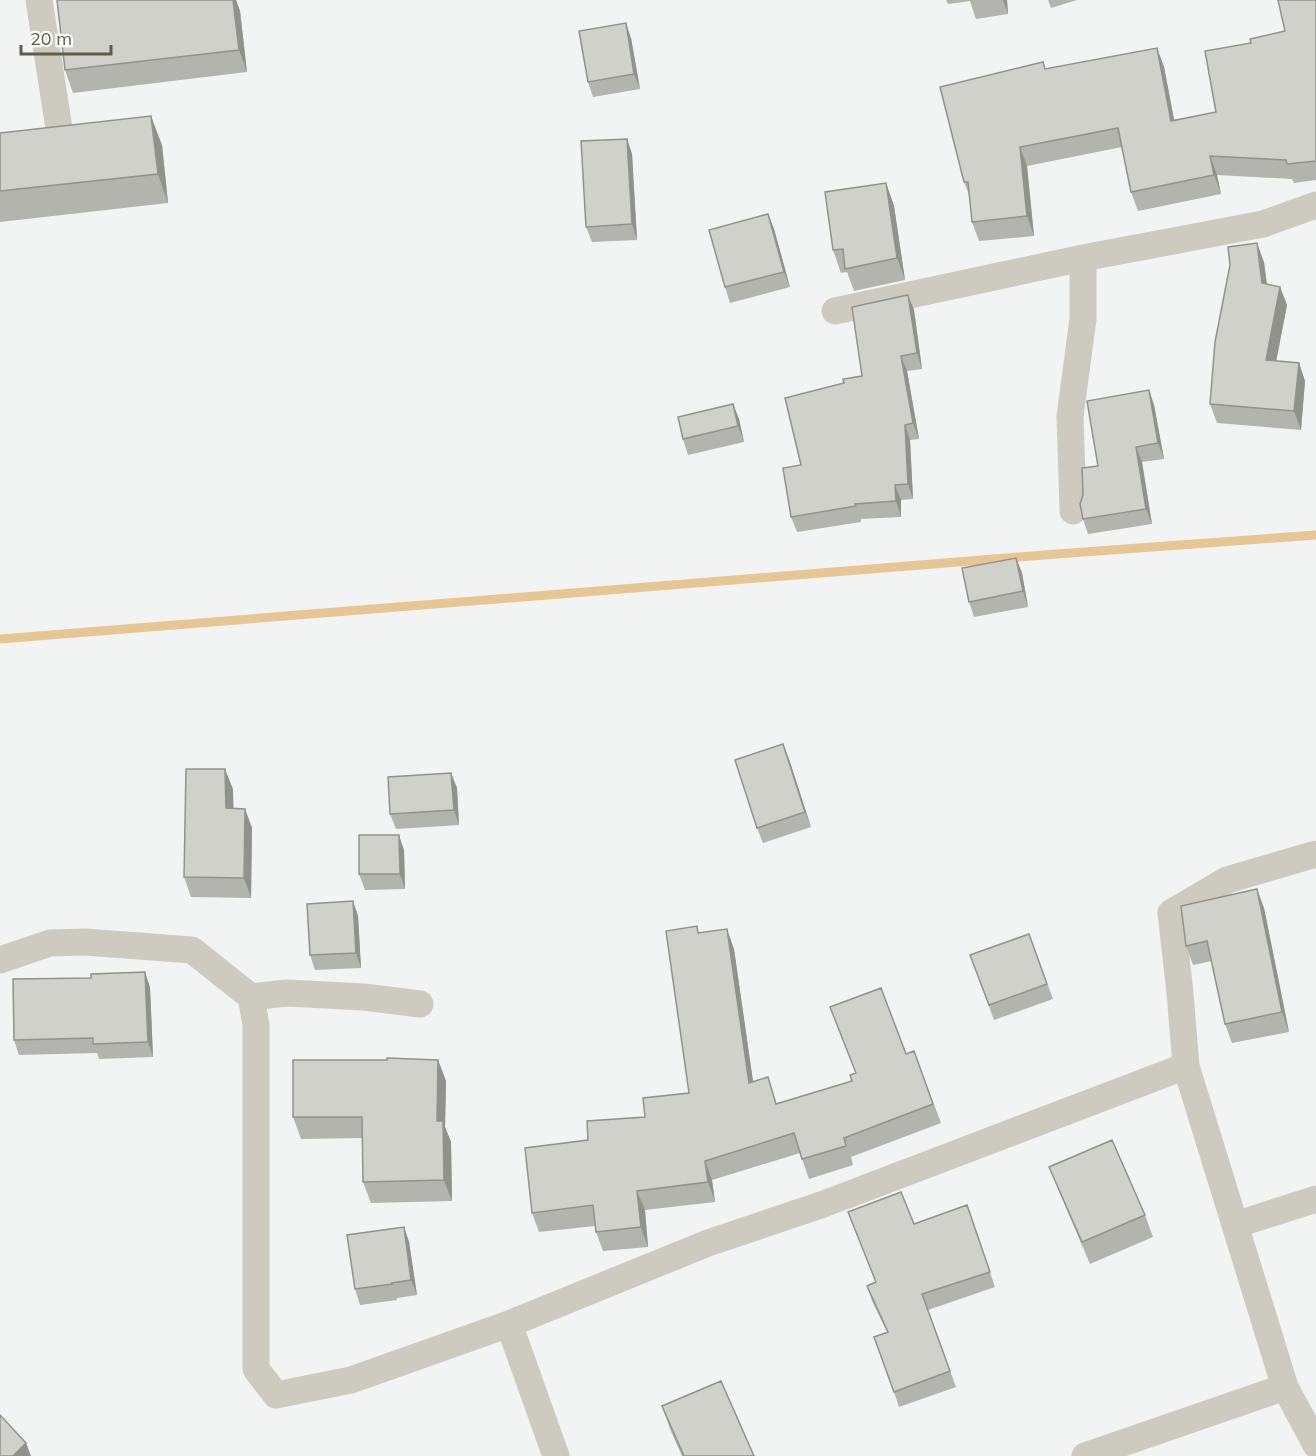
<svg xmlns="http://www.w3.org/2000/svg" width="1316" height="1456" font-family="Mulish,sans-serif">
  <style>
    .lines { fill: none; stroke-linecap: round; stroke-linejoin: round }
    .stream { stroke: #e7c695; stroke-width: 9 }
    .street { stroke: #cdcbbf; stroke-width: 27 }
    .wall { fill: #b3b4ae }
    .shaded-wall { fill: #92928d }
    .building { fill: #d0d1ca; stroke: #92928d; stroke-width: 1.5 }
  </style>
  <rect width="100%" height="100%" fill="#f2f4f4"/>
  <g class="lines">
    <path class="stream" d="M0,639L1057,554L1316,535"/>
    <path class="street" d="M39,0L60,135
      M835,311L1083,258L1263,224L1316,205
      M1073,511L1070,416L1083,319V258
      M1316,854L1227,880L1171,913L1180,993L1186,1066L1285,1387L1316,1445
      M0,960L50,943L85,942L192,950L251,997L287,993L364,997L420,1004
      M251,997L256,1025V1369L276,1395L351,1380L509,1324L708,1243L821,1205L1186,1066
      M1235,1225L1316,1199
      M509,1324L556,1456
      M1085,1456L1285,1387"/>
  </g>
  <path class="wall" d="M57,0H236L240,11L247,72L73,93L65,70Z
    M946,0H1007L1008,14L976,19L970,1L948,4Z
    M1048,0H1077L1051,8Z
    M1316,0V180L1294,183L1292,179L1217,175L1221,194L1138,211L1131,192L1122,147L1027,166L1034,236L979,241L972,222L970,197L964,182L1046,69L1157,48L1164,67L1174,120L1216,112L1251,43L1285,31Z
    M631,38L640,89L593,97L588,82Z
    M0,133L162,145L168,203L0,222Z
    M627,139L632,154L637,240L592,242L586,227Z
    M886,183L894,206L905,280L854,291L847,272L841,273L833,250Z
    M768,214L774,229L790,287L730,303L725,287Z
    M1264,262L1267,284L1280,287L1287,305L1276,361L1299,363L1305,381L1301,430L1217,423L1210,404Z
    M908,295L914,310L922,369L907,371L919,439L910,440L913,499L901,500V517L861,519V522L797,532L791,517L801,465L844,383L862,376Z
    M1149,390L1154,405L1164,459L1142,462L1152,524L1088,534L1083,519L1098,466Z
    M733,404L739,419L744,442L688,455L683,439Z
    M1016,558L1022,573L1028,607L974,617L969,602Z
    M789,759L811,827L763,843L757,828Z
    M451,773L457,788L459,825L396,829L390,814Z
    M233,789V808L245,809L252,828L251,898L191,897L184,877Z
    M404,850L405,889L365,890L359,874Z
    M353,901L358,916L361,968L315,970L310,955Z
    M1264,908L1289,1032L1232,1043L1225,1024L1212,961L1193,965L1186,946Z
    M700,933L734,949L753,1082L777,1104L852,1081L906,1054L914,1051L941,1123L851,1157L853,1165L809,1179L800,1153L712,1180L715,1202L645,1210L648,1247L603,1251L596,1232L595,1226L539,1232L532,1213L588,1140L645,1117L689,1093Z
    M1029,934L1053,999L994,1020L970,955Z
    M150,987L153,1057L99,1059L97,1053L19,1055L14,1040Z
    M438,1060L446,1081L445,1127L451,1142L452,1201L371,1203L363,1182L362,1138L301,1139L293,1117Z
    M1049,1167L1145,1215L1153,1237L1090,1264L1058,1189Z
    M967,1205L995,1287L928,1310L956,1387L899,1407L894,1392L887,1332L872,1301L867,1286L875,1282L914,1224Z
    M404,1227L409,1242L417,1295L397,1298V1300L360,1305L355,1289Z
    M662,1406L754,1456H682L670,1429Z"/>
  <path class="shaded-wall" d="M233,0H236L240,11L247,72L239,50Z
    M1003,0H1007L1008,14Z
    M626,23L631,38L640,89L634,74Z
    M1157,48L1164,67L1178,140L1171,121Z
    M151,116L162,145L168,203L158,174Z
    M627,139L632,154L637,240L632,224Z
    M1020,147L1027,166L1034,236L1027,216Z
    M1210,156L1217,175L1221,194L1214,175Z
    M886,183L894,206L905,280L897,258Z
    M768,214L774,229L790,287L784,272Z
    M1257,243L1264,262L1269,302L1262,283Z
    M1280,287L1287,305L1273,378L1266,360Z
    M908,295L914,310L922,369L917,353Z
    M901,356L907,371L919,439L913,423Z
    M1299,363L1305,381L1301,430L1294,411Z
    M1149,390L1154,405L1164,459L1158,443Z
    M733,404L739,419L744,442L738,426Z
    M905,425L910,440L913,499L908,484Z
    M1136,447L1142,462L1152,524L1146,509Z
    M895,485L901,500V517L896,501Z
    M1016,558L1022,573L1028,607L1023,591Z
    M783,744L789,759L811,827L805,812Z
    M225,769L233,789L234,828L226,808Z
    M451,773L457,788L459,825L454,810Z
    M245,809L252,828L251,898L244,878Z
    M399,835L404,850L405,889L400,874Z
    M1257,889L1264,908L1289,1032L1282,1012Z
    M353,901L358,916L361,968L356,953Z
    M727,929L734,949L756,1102L749,1083Z
    M145,972L150,987L153,1057L148,1042Z
    M438,1060L446,1081L445,1127L451,1142L452,1201L444,1180L437,1121Z
    M705,1161L712,1180L715,1202L708,1182Z
    M637,1191L645,1210L648,1247L641,1227Z
    M404,1227L409,1242L417,1295L411,1280Z
    M26,1443L31,1456H13Z"/>
  <path class="building" d="M57,0H233L239,50L65,70Z
    M1278,0H1316V161L1287,164L1286,160L1210,156L1214,175L1131,192L1118,128L1020,147L1027,216L972,222L968,182H964L940,87L1043,62L1045,69L1157,48L1171,121L1216,112L1205,51L1251,43L1250,39L1285,31Z
    M626,23L634,74L588,82L579,31Z
    M151,116L158,174L0,191V133Z
    M627,139L632,224L586,227L581,141Z
    M886,183L897,258L845,269L843,249L833,250L825,192Z
    M768,214L784,272L725,287L709,230Z
    M1257,243L1262,283L1280,287L1266,360L1299,363L1294,411L1210,404L1215,342L1230,265L1228,247Z
    M908,295L917,353L901,356L913,423L905,425L908,484L895,485L896,501L855,504L856,506L791,517L783,468L801,465L785,398L844,383L843,379L862,376L852,307Z
    M1149,390L1158,443L1136,447L1146,509L1083,519L1080,504L1083,495L1082,468L1098,466L1087,401Z
    M733,404L738,426L683,439L678,417Z
    M1016,558L1023,591L969,602L962,568Z
    M783,744L805,812L757,828L735,760Z
    M186,769H225L226,808L245,809L244,878L184,877Z
    M451,773L454,810L390,814L388,777Z
    M359,835H399L400,874H359Z
    M1257,889L1282,1012L1225,1024L1207,941L1186,946L1181,906Z
    M353,901L356,953L310,955L307,904Z
    M697,926L698,933L727,929L749,1083L768,1077L776,1104L852,1081L850,1075L856,1073L830,1007L881,988L906,1054L914,1051L933,1104L844,1138L846,1146L802,1159L794,1133L705,1161L708,1182L637,1191L641,1227L596,1232L593,1205L532,1213L525,1148L588,1140L587,1121L645,1117L643,1098L689,1093L666,931Z
    M1029,934L1047,984L989,1005L970,955Z
    M145,972L148,1042L93,1044V1038L14,1040L13,979L91,978V974Z
    M387,1058L438,1060L437,1121H443L444,1180L363,1182L362,1117H293V1060H387Z
    M1112,1140L1145,1215L1082,1242L1049,1167Z
    M901,1192L914,1224L967,1205L990,1272L922,1294L950,1371L894,1392L874,1337L888,1332L867,1286L876,1282L848,1212Z
    M404,1227L411,1280L392,1283V1284L355,1289L347,1235Z
    M721,1381L754,1456H684L662,1406Z
    M0,1415L26,1443L13,1456H0Z"/>
  <path d="M21 45v9h90v-9" fill="none" stroke="#5f5c4b" stroke-width="3"/>
  <text x="30" y="45" font-size="18" fill="#5f5c4b" stroke="#ffffff" stroke-width="4.5" paint-order="stroke">20 m</text>
</svg>
